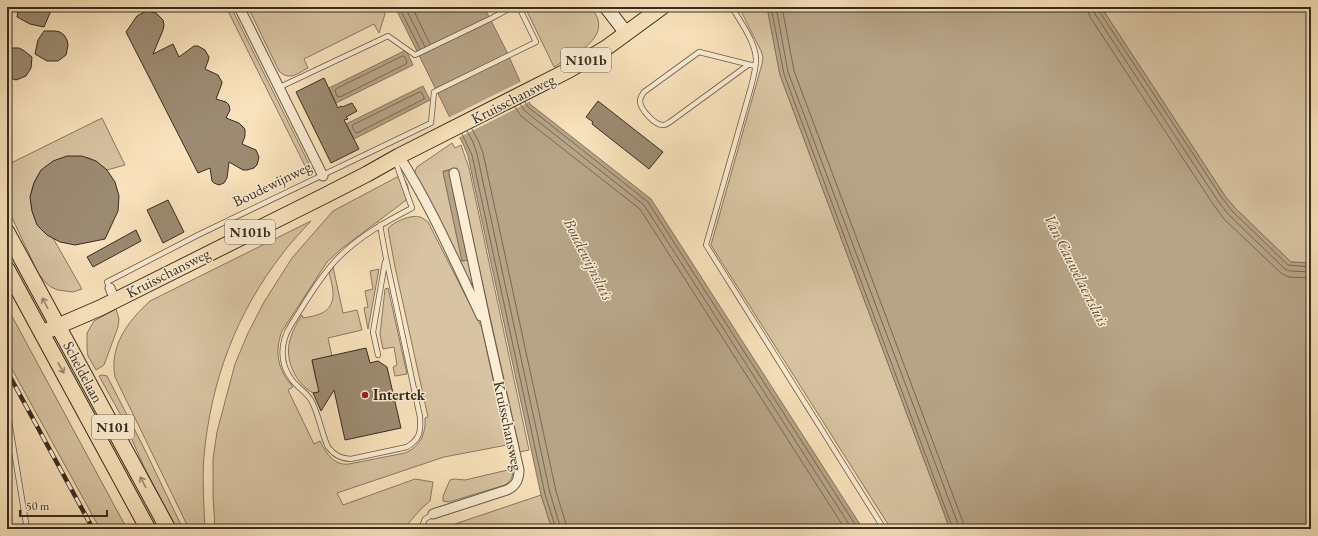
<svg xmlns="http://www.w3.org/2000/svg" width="1318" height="536" font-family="'EB Garamond',serif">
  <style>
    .green { fill: #d8c3a2; stroke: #887862 }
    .water { fill: #b7a487; stroke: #84745e }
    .pier { fill: #f9e2bc }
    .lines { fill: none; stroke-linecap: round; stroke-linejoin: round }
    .shore { stroke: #776854; stroke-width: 1 }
    .building { fill: #9c8b72; stroke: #372d21 }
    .lane-casing { stroke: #685a48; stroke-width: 6 }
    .street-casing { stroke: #685a48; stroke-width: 11 }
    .secondary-casing { stroke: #372d21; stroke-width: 15 }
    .primary-casing { stroke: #372d21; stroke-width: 17 }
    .lane { stroke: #fbecd3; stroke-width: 4.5 }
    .street { stroke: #fbecd3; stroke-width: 9 }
    .secondary { stroke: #fbecd3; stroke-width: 13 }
    .primary { stroke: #f9e2bc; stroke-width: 15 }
    .rail-casing { stroke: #372d21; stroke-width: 4.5 }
    .rail { stroke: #fbecd3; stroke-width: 3; stroke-dasharray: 9; stroke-linecap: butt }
    .oneway { stroke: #98886e }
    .poi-dot { fill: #8f2418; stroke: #fbecd3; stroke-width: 1.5 }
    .labels { text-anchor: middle; stroke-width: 3; stroke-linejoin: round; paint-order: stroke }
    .shield { fill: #fbecd3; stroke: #726656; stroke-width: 1 }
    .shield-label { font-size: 14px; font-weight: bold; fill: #372d21 }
    .street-label { font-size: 15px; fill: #372d21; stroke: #fbecd3 }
    .poi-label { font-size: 15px; font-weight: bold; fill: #372d21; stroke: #fbecd3; text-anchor: start }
    .water-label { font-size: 16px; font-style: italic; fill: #5d5140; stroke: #fbecd3 }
  </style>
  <rect width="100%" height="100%" fill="#f9e2bc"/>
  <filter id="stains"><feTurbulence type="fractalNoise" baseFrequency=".005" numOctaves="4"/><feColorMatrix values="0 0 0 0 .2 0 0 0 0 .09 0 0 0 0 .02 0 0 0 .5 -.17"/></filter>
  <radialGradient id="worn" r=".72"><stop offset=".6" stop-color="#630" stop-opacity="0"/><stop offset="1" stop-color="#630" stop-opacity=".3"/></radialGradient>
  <path class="green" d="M226,7H231L312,170L308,172Z
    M248,7H381L385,14L379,33L374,24L304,59L308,68C297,74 289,81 279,71Z
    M525,7H590C593,11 597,15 598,20C604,42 570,57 554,67Z
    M739,7H767L780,75L950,529H891L711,245L762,64L763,57L761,51Z
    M1101,7H1311V263L1291,262L1235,208L1225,196Z
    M102,118L125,165L107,170C86,153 84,155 60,164C54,166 47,167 42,170C40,171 38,175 37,177C24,198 32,227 53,238L82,289L73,292L58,290L51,287L46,283L38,273L7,207V165Z
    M452,143L455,148L461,145L469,168L529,450L520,452L457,168L443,171L462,261L468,260L473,284H471L415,175V171L417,167Z
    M399,176C409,181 411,192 405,201L341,249L327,262L282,331C274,352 278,371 293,387L288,390L314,444L320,441C326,453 334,466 349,464L405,453C420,447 426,434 425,418L428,417L395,267L388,229C392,222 412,214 420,217C423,218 425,220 428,222L482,328L507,445L444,457L337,493L343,505L415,479L433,482L430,501L421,509L406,526V529H215L213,495V459L217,432L235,364L248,333L264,302L292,258L333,211Z
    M311,221C302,231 291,242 283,253C236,313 211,381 204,456C202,480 204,505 205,529H189L115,377C109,346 128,321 150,301Z
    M333,267L343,313L357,310L362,330L328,338L332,356L312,361L316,380L331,377L334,389L313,393C295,383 283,358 291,337C293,329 298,322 302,315L303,318C309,317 316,316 322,313C338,305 333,287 329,273Z
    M379,269L368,329L364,308L368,307L365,291L373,289L370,271Z
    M388,288L407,374L395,376L393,367L397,365L394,347L383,349L380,334L385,289Z
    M7,307L127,529H100L7,360Z
    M116,309L119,319L118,327L104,365L96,370L88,356L87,349V333L94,321Z
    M102,375L107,376L143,446L183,529H177L144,467L123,419L99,376Z
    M512,469C514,476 511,481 505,485L449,502L443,501V496L450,480L454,479L465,480Z
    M541,495L552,529H450L449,526Z"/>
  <path class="water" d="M395,7H484L507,52L530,104L651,199L863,529H552L541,495L468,156L464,146Z
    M767,7H1101L1225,196L1235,208L1291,262L1311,263V529H950L780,75Z
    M406,50L413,65L336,103L329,88Z
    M423,86L430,100L354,139L346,124Z
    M449,170L468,260L462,261L443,172Z"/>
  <path class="pier" d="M522,81L531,101L458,138L448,118Z"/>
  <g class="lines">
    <path class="shore" d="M399,7L420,49
      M405,7L425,47
      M412,7L430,44
      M771,7L784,74L953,529
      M776,7L788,72L958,524V529
      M782,7L794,71L963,522L964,529
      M1087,7L1090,17L1213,204L1224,219L1282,274L1289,277L1311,278
      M1093,7L1095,14L1218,201L1228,214L1285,269L1290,271L1311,272
      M1098,7L1099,11L1222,198L1232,211L1288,265L1311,267
      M403,56L405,57L407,61L406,64L340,97L337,96L335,91L336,89Z
      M420,92L422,93L424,97V99L357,133L355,132L352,127L353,125Z
      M525,102L528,107L648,202L858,529
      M520,104L525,111L644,205L852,529
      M515,107L521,116L640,209L845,529
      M472,129L478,140L483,153L556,491L566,524L567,529
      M467,131L473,142L477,154L550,493L561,529
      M462,134L472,155L545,494L556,529"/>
  </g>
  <path class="building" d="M19,7H50V13L44,27L30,24L17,17Z
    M146,11L156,13L163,20L164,25L163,30L153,54L173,44L179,57L194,46H198L205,50L209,57L208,61L205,69L218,75L222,82L221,86L216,99L226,102L229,105L230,110L226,118L239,123L245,129V136L242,144L256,150L259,157L257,165L254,168L247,170H243L229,162L227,178L224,183L219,185L214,183L212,181L210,168L198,173L126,32L137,16Z
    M44,31H55L60,32L64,35L67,40L68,45L66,55L58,61H47L35,54L38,40Z
    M7,48H19L23,50L32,57L31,68L26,76L16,80L7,77Z
    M324,78L338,108L341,106L342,107L352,103L357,111L346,117L348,119L344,120L359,149L331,163L296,92Z
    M598,101L663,152L649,169L592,124L593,122L586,117Z
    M67,156H82L96,161L107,170L115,182L119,196L118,211L105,239L75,245L60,242L47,235L37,225L32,211L30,197L34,183L41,170L53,161Z
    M168,200L184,232L163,243L147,210Z
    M136,230L141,241L93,267L87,257Z
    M366,348L370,363L378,361L387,367L401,428L345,440L334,390L321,411L313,393L319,392L312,360Z"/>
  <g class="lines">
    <defs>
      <path id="lane" d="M732,7C741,23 755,41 756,59C756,69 753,78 751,87L706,245L884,529
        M748,65L670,122C668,123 666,125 664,125C655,126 640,109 640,101C640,97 642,95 644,92L699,52L755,66
        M280,87L388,36L415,55L492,18L512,7
        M380,225L386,258L420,417C421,432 420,439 407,447L351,459C341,459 334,455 328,447C321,432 319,414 311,400C306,392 297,387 292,380C279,363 280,342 291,325C305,303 319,278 337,259C358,237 385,222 412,208L395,160
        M110,288L107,282L198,235L431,123L434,92L536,42L519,7
        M378,355L373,332L385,262
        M7,409L27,529
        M421,529L425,519L433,514"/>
      <path id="street" d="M239,7L323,176
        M399,156C431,206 455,262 481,316
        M110,288L115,300
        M433,514L507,490C516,486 519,480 519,470L487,328L454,173"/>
      <path id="secondary" d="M606,7L626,33"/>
      <path id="primary" d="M7,232L168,529
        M7,269L148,529
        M42,333L100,308L326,195L367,174L399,156L569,70L606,48L662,7"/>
    </defs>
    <use href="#lane" class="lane-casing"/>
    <use href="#street" class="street-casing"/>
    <use href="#secondary" class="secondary-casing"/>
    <use href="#primary" class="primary-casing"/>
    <use href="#lane" class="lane"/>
    <use href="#street" class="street"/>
    <use href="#secondary" class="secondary"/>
    <use href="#primary" class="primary"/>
    <defs>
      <path id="rail" d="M7,371L93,529"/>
    </defs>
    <use href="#rail" class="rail-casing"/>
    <use href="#rail" class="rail"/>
  </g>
  <defs><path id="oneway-shaft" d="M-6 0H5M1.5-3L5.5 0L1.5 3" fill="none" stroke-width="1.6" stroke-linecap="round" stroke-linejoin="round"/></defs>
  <g class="oneway">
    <use href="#oneway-shaft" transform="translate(45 303) rotate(-118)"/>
    <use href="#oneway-shaft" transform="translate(61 368) rotate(61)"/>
    <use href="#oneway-shaft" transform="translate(143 482) rotate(-118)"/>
  </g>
  <circle class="poi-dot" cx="365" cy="395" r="4"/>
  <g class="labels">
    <g class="shield">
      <rect x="561" y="48" width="50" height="24" rx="3"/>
      <rect x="225" y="220" width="50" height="24" rx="3"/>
      <rect x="92" y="415" width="42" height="24" rx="3"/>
    </g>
    <g class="shield-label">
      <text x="586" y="65">N101b</text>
      <text x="250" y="237">N101b</text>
      <text x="113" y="432">N101</text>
    </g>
    <g class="street-label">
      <text transform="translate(513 99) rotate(-27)" y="5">Kruisschansweg</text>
      <text transform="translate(272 184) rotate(-26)" y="5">Boudewijnweg</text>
      <text transform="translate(168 273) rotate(-27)" y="5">Kruisschansweg</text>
      <text transform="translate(83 372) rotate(62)" y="5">Scheldelaan</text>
      <text transform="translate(508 426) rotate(78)" y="5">Kruisschansweg</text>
    </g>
    <g class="poi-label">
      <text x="373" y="400">Intertek</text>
    </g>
    <g class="water-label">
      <text transform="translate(589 259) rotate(63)" y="6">Boudewijnsluis</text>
      <text transform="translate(1077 270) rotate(63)" y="6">Van Cauwelaertsluis</text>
    </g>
  </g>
  <rect width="1318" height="536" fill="none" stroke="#f9e2bc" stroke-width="24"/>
  <rect x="8" y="8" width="1302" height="520" fill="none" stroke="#372d21" stroke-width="2"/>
  <rect x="12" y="12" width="1294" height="512" fill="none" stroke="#372d21"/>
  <path d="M20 510v6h87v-6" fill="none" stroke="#372d21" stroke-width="2"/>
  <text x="26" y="510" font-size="12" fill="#372d21" stroke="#fbecd3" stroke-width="3" paint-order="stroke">50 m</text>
  <rect width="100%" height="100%" filter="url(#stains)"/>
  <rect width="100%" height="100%" fill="url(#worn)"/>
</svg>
